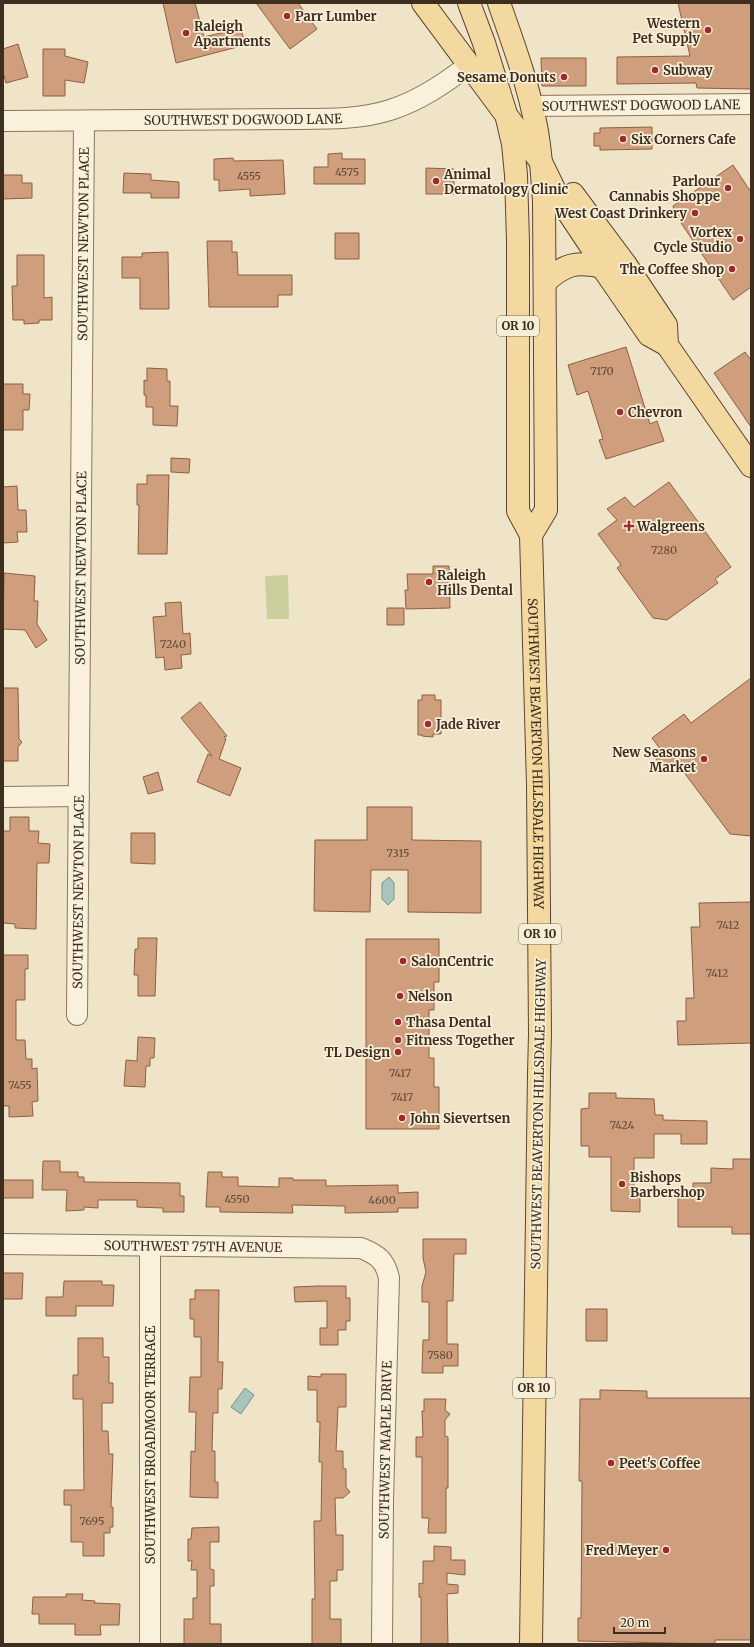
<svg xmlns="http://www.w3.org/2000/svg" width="754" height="1647" font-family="Merriweather,serif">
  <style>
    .green { fill: #c9cf9b }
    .water { fill: #a9c4bc; stroke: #6f938a }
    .building { fill: #cf9f7d; stroke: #8d5f41 }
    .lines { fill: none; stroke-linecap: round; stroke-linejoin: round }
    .minor-casing { stroke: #8d765c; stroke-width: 22 }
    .major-casing { stroke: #5b4430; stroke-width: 24 }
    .minor { stroke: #faf1dc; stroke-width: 20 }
    .major { stroke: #f3d9a0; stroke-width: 22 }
    .poi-dot { fill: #9e2a2b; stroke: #f7eed8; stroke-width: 1.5 }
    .labels { text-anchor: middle; stroke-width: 3.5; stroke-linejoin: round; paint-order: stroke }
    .number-label { font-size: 11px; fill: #624a37 }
    .shield { fill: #f7eed8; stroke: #756857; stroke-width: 1 }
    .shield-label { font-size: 12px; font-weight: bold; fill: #3d2e20 }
    .poi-label { font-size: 13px; font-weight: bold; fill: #3d2e20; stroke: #f7eed8; text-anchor: start }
    .street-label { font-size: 13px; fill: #3d2e20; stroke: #f7eed8 }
  </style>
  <rect width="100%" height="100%" fill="#f0e4c8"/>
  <path class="green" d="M288,575L289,619H267L265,576Z"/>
  <path class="water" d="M389,877L394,883V899L388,905L382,899V883Z
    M245,1388L254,1395L241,1414L231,1407Z"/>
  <path class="building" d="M163,3H195L204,37L241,28L245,45L176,63Z
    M256,3H298L317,29L290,49Z
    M678,3H751V89L697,88L696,83L617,84V57L690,56Z
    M18,44L28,77L6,83L3,72V49Z
    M43,49H65V56L88,62L84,83L65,80V96H43Z
    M541,58H586V86H542Z
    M652,127V149L600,150V146H594V133H600V128Z
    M342,153V159H365V184H314V167H328V154Z
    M233,158L234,161L283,160L285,194L250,196V189L219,191V180H214V159Z
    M733,165L751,192V287L733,300L675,214L673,206Z
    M426,168L454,169V194H426Z
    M124,173L151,174V180L179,182V198H151V193H123Z
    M3,175H22V183H32V198L3,199Z
    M335,233H359V259H335Z
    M207,241H232V252H237L238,275H292V295H278V307H209Z
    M168,252L169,309H140V278H122V257H142V253Z
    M17,255H44V298L52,297V320H39V323L24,324V320H13L12,286H17Z
    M626,347L650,424L657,421L664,441L606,459L599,440L603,439L588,391L577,395L568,365Z
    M745,352L751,360V427L714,373Z
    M147,368L167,369V381H170V406H178L177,426L153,425V407H146V395H144V380L147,381Z
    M3,384H23V394H30L29,410H23V430H3Z
    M171,458L190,459L189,473L171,472Z
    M147,475H169L167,554H138L139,505H137V484H147Z
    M669,482L731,567L715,579L718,583L667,620L653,618L617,568L621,565L598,534L617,520L607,509L625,497L634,507Z
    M17,486L18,510H26L27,532H17L18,542L3,543V487Z
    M433,566H449L450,608L406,609L405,590H408L407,574H433Z
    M4,573L35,576L34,601H38L37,624L47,640L36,648L25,630L3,629Z
    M181,602L183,634L190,633L191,654L181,655L182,668L165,670L164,657L156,658L153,617L166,616L165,603Z
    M387,608H404V625H387Z
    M751,678V836L730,834L677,763L665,771L653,755L661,750L652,738L684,714L691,723Z
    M3,688H18L19,739L22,742L18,747V761H3Z
    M422,695H435V700H441V734H433V737L422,736V735H418V700H422Z
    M200,702L227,736L224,737L226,739L219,759L241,768L230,796L197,782L208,754L212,756L181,718Z
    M158,772L163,790L148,794L143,777Z
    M367,807H412V840L481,841V913L408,912V870H371L370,912L314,911L315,840H367Z
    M10,817H29V831H39L38,843L50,844L49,863H37L36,929L15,928V924L3,923V831H10Z
    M131,833H155V864L131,863Z
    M751,902V1043L678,1045L677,1021H686V998H694L691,927H700L699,903Z
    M138,938H157L155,996H138V975H134L135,949H138Z
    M366,939H439V982H434V1010H429V1058H434V1087H439V1129H366Z
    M3,955H28V969H25V1000H16V1040H25L26,1059H32V1069L37,1068L38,1101L32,1102L33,1116L9,1117V1106H3Z
    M138,1037L155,1038L154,1058H150V1066H146L145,1087L124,1086L126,1060L137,1061Z
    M589,1093H616V1098L654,1099L655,1115H663V1120L707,1121V1144H681V1134H654V1158H634V1194H640V1212L611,1211V1157H589V1146H581V1109L589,1108Z
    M733,1159H751V1234H732V1227H678V1190H693V1183H711V1168L733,1169Z
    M43,1161H60V1172H78V1177H84V1182L180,1183V1196H184V1212H163V1208L137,1207V1200H98V1208L84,1207V1210L66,1211L67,1190H42Z
    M208,1172H222V1177H238V1186L279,1187V1178H293V1180H326V1186L398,1185V1193L418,1192V1208H398V1212L345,1213V1206L292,1205L293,1213L220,1212V1207H206Z
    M3,1180H33V1198H3Z
    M423,1239H466V1254H454L453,1301H447V1344H458V1366H443V1373H422L423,1340H429V1302H422V1286L426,1272L423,1258Z
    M3,1273H23L22,1299H3Z
    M64,1281H102V1285H114L113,1306H76V1316H46V1297H63Z
    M318,1286H346V1298H350V1321H346V1330H338V1345H320V1328H327V1301L295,1302L294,1287Z
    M195,1290H219L218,1362H223L222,1389H218V1413H213L212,1451H215V1482H218V1498L190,1497L191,1451L195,1452L196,1412H189L190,1377H201V1337H194V1319H190V1299H195Z
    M586,1309H607V1341H586Z
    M78,1338H103V1357H109V1383H113V1403H102V1431H108L109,1454H113L111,1507H113V1527H110V1533H104V1556H83V1542H71V1505H64V1490H84L83,1399H73V1375H78Z
    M321,1374H346V1407H338L336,1451H343V1468L346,1469V1487L350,1492L343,1498H335L336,1535H343V1570H337V1581H330V1619H341V1644H312V1599H315L314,1521H321L322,1462H319L320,1422H317V1390H308V1376L321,1377Z
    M600,1390L647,1391V1398H751V1640H715V1644L578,1641V1618H581L582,1481H579L580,1399H600Z
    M424,1399H446L445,1410L450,1414L445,1420V1436L448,1437V1488H446V1533H428L429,1518H422V1457H416V1437H423L422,1411H424Z
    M219,1527V1542H210V1569L214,1570V1586H210V1624H221V1644H184V1619H193V1598H197V1570H191L192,1561H188V1539H191L192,1528Z
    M434,1546L451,1547V1560H465V1575L447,1573V1584L458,1585V1593L447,1594L448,1644H421V1597H419V1583L423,1584V1561H434Z
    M66,1594H83L82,1600L95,1601L94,1603L120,1604L119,1625H100L101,1635H75V1624H39V1614H32L33,1597H66Z"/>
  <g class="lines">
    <defs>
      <g id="minor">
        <path id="s1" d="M532,106L751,104"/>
        <path id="s2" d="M3,121L302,119C331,119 362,119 390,110C419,101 445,83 469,65"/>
        <path d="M3,797L79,796"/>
        <path id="s3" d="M77,1015L84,121"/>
        <path id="s4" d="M3,1244L361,1248C378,1255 385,1260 389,1278L383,1501L382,1644"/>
        <path d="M150,1247V1644"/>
      </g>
      <g id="major">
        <path d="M423,3L541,162L558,197L592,248L602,267L649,335L667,345L751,466"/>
        <path id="s5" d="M469,3L484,43L506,114L513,144L516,175L518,241V511L531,535L538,785L540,1034L539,1074L531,1644"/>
        <path d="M499,3C513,43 528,83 536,126C541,151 542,176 544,201L546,510L531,535"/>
        <path d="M573,194L626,265L666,325L667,345"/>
        <path d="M545,282C565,264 576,261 602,267"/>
      </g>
    </defs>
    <use href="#minor" class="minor-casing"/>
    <use href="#major" class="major-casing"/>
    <use href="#minor" class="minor"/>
    <use href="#major" class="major"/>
  </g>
  <g class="poi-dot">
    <circle cx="287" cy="16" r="4"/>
    <circle cx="708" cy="30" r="4"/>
    <circle cx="186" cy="33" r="4"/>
    <circle cx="655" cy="70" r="4"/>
    <circle cx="564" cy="77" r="4"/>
    <circle cx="623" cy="139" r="4"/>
    <circle cx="436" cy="181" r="4"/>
    <circle cx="728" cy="188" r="4"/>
    <circle cx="695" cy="213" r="4"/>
    <circle cx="740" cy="239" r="4"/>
    <circle cx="732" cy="269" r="4"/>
    <circle cx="620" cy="412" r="4"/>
    <path d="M627 520h4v4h4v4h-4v4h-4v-4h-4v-4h4z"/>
    <circle cx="429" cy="582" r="4"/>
    <circle cx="428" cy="724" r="4"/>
    <circle cx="704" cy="759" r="4"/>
    <circle cx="403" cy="961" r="4"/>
    <circle cx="400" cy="996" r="4"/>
    <circle cx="398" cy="1022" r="4"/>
    <circle cx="398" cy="1040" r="4"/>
    <circle cx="398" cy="1052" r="4"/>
    <circle cx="402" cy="1118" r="4"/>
    <circle cx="622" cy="1184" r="4"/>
    <circle cx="611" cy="1463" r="4"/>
    <circle cx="666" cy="1550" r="4"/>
  </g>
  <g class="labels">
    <g class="number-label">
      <text x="347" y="176">4575</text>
      <text x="249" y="180">4555</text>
      <text x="602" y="375">7170</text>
      <text x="664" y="554">7280</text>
      <text x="173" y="648">7240</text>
      <text x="398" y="857">7315</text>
      <text x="728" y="929">7412</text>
      <text x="717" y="977">7412</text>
      <text x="400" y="1077">7417</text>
      <text x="20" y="1089">7455</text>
      <text x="402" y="1101">7417</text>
      <text x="622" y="1129">7424</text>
      <text x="237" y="1203">4550</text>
      <text x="382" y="1204">4600</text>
      <text x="440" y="1359">7580</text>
      <text x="92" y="1525">7695</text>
    </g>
    <g class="shield">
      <rect x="497" y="316" width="42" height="20" rx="3"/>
      <rect x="519" y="924" width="42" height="20" rx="3"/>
      <rect x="513" y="1378" width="42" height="20" rx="3"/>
    </g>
    <g class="shield-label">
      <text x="518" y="330">OR 10</text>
      <text x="540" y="938">OR 10</text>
      <text x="534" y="1392">OR 10</text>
    </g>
    <g class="poi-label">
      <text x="295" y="21">Parr Lumber</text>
      <text x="700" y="28" text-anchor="end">Western<tspan x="700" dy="15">Pet Supply</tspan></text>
      <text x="194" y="31">Raleigh<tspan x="194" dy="15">Apartments</tspan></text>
      <text x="663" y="75">Subway</text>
      <text x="556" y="82" text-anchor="end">Sesame Donuts</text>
      <text x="631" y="144">Six Corners Cafe</text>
      <text x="444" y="179">Animal<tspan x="444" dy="15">Dermatology Clinic</tspan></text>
      <text x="720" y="186" text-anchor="end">Parlour<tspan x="720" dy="15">Cannabis Shoppe</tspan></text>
      <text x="687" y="218" text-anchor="end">West Coast Drinkery</text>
      <text x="732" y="237" text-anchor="end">Vortex<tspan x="732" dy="15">Cycle Studio</tspan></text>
      <text x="724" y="274" text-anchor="end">The Coffee Shop</text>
      <text x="628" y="417">Chevron</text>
      <text x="637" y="531">Walgreens</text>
      <text x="437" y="580">Raleigh<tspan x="437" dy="15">Hills Dental</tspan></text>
      <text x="436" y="729">Jade River</text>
      <text x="696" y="757" text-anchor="end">New Seasons<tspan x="696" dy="15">Market</tspan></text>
      <text x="411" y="966">SalonCentric</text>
      <text x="408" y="1001">Nelson</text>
      <text x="406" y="1027">Thasa Dental</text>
      <text x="406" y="1045">Fitness Together</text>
      <text x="390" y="1057" text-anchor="end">TL Design</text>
      <text x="410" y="1123">John Sievertsen</text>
      <text x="630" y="1182">Bishops<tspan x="630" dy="15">Barbershop</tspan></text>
      <text x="619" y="1468">Peet's Coffee</text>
      <text x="658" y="1555" text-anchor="end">Fred Meyer</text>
    </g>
    <g class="street-label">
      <text dy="5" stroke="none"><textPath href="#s1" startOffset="109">SOUTHWEST DOGWOOD LANE</textPath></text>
      <text dy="5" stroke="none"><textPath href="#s2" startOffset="240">SOUTHWEST DOGWOOD LANE</textPath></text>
      <text dy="5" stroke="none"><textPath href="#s3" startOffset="771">SOUTHWEST NEWTON PLACE</textPath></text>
      <text dy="5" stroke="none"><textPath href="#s3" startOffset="447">SOUTHWEST NEWTON PLACE</textPath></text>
      <text dy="5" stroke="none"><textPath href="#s5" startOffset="761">SOUTHWEST BEAVERTON HILLSDALE HIGHWAY</textPath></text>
      <text dy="5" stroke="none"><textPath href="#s3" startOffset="123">SOUTHWEST NEWTON PLACE</textPath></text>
      <text transform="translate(538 1114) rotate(-89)" y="5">SOUTHWEST BEAVERTON HILLSDALE HIGHWAY</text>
      <text dy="5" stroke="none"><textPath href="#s4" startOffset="190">SOUTHWEST 75TH AVENUE</textPath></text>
      <text transform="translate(150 1445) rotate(-90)" y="5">SOUTHWEST BROADMOOR TERRACE</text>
      <text transform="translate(385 1450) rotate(-89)" y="5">SOUTHWEST MAPLE DRIVE</text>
    </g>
  </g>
  <rect width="754" height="1647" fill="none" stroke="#3d2e20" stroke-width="8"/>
  <path d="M614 1627v6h51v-6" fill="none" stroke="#3d2e20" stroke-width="2"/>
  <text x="620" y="1627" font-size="12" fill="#3d2e20" stroke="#f7eed8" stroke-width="3" paint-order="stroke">20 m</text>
</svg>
